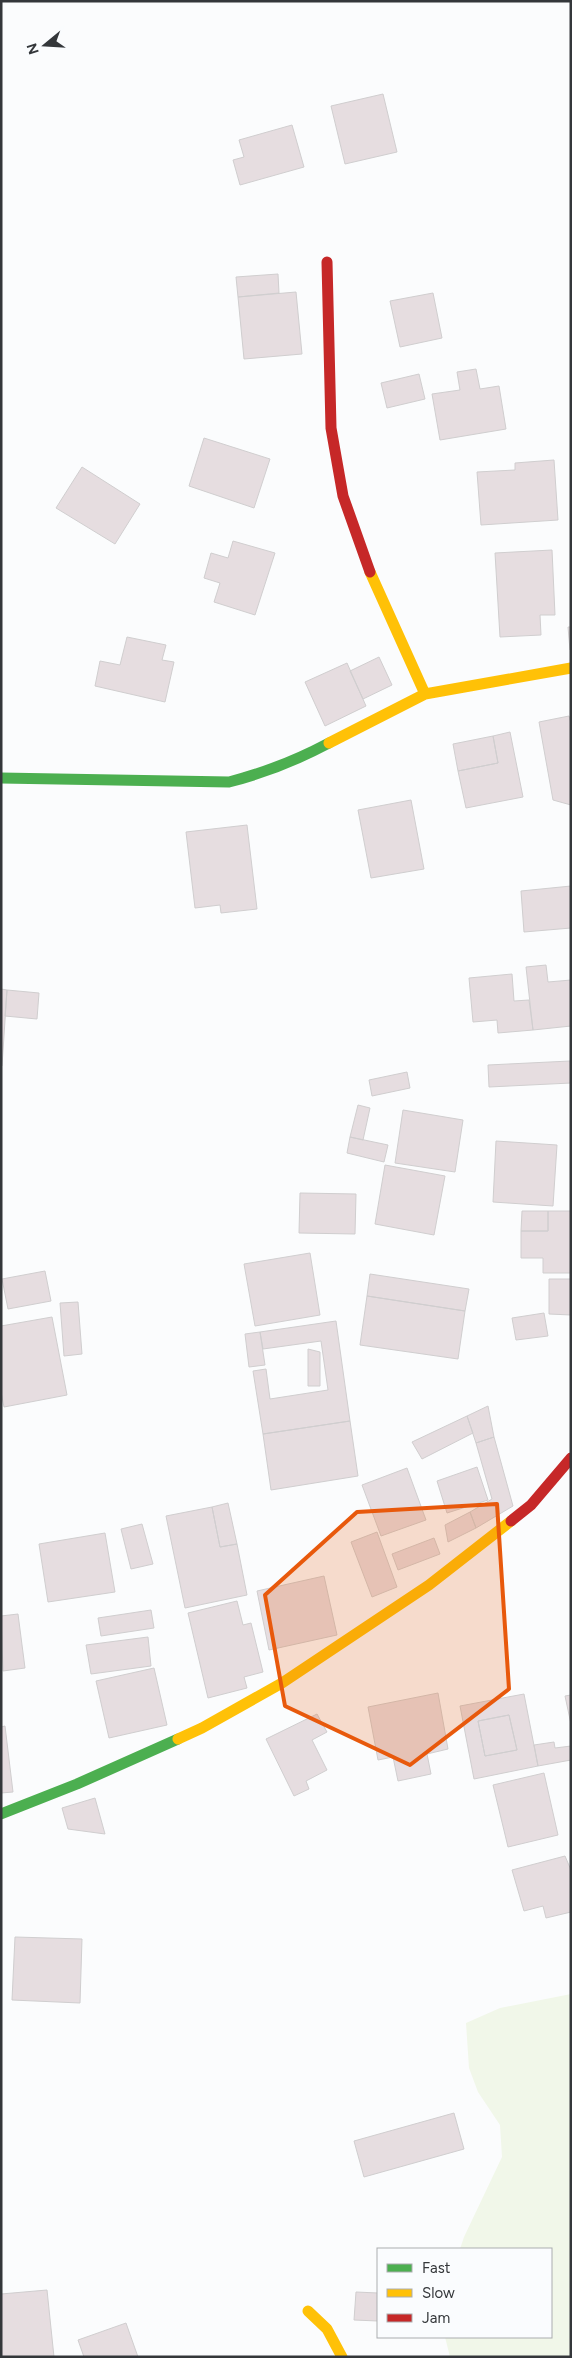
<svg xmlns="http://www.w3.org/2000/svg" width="572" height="2358" font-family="Figtree,sans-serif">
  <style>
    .green { fill: #f1f7e9 }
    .building { fill: #e6dde0; stroke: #d0cecf; fill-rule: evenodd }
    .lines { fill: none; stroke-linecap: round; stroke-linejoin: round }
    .fast { stroke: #4caf50; stroke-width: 11 }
    .slow { stroke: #ffc107; stroke-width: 11 }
    .jam { stroke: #c62828; stroke-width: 11 }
    .marked { fill: #e8590c; fill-opacity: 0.2; stroke: #e8590c; stroke-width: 4; stroke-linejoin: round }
  </style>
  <rect width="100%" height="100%" fill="#fbfcfd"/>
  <path class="green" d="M571,1994V2357H450L445,2337H551V2249H460L464,2237L502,2157L500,2125L478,2092L469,2068L466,2023L500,2008Z"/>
  <path class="building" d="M383,94L397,152L345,164L331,106Z
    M292,125L304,167L240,185L233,160L244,157L239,140Z
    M278,274L279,293L238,297L236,277Z
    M296,292L302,354L244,359L238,297Z
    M433,293L442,338L400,347L390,301Z
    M476,369L480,389L499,386L506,429L440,440L432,394L460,390L457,372Z
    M419,374L425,399L387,408L381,383Z
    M204,438L270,459L254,508L189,486Z
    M554,460L558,520L481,525L477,472L515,470V463Z
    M82,467L140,504L115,544L56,508Z
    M233,541L275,553L255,615L214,602L220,583L204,578L211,553L228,558Z
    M552,550L555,615H540L541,635L500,637L495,553Z
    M568,627H571V650H570Z
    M127,637L166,645L162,660L174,662L165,702L95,686L100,661L120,665Z
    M379,657L392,685L363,699L350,671Z
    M347,663L366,706L325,726L305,682Z
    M569,716L571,723V805L553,800L539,722Z
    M510,732L523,797L466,808L458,771L498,763L493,736Z
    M493,736L498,763L458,771L453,744Z
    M411,800L424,869L371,878L358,810Z
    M247,825L257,909L221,913L220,905L195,908L186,832Z
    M571,886V928L524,932L521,891Z
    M546,965L548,982L571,980V1026L533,1030L526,967Z
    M512,974L514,1001L529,1000L533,1030L498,1033L497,1020L473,1022L469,978Z
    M1,989L7,990L2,1066H1Z
    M7,990L39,993L37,1019L5,1016Z
    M570,1061L571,1083L489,1087L488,1065Z
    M407,1072L410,1088L372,1096L369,1080Z
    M358,1105L370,1108L363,1140L350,1137Z
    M403,1110L463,1120L455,1172L395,1163Z
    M350,1137L388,1145L384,1162L347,1153Z
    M496,1141L557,1145L553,1206L493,1202Z
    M385,1165L445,1176L434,1235L375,1224Z
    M300,1193L356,1194L355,1234L299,1233Z
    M522,1211H548V1231H521Z
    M548,1211H571V1273H543V1258H521V1231H548Z
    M310,1253L320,1315L255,1326L244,1264Z
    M45,1271L51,1301L8,1309L2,1279Z
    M370,1274L469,1289L465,1311L367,1296Z
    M549,1279H571V1315L549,1314Z
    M367,1296L465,1311L458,1359L360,1345Z
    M78,1302L82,1354L64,1356L60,1303Z
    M544,1313L548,1336L516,1340L512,1318Z
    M52,1317L67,1395L4,1407L1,1392V1326Z
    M336,1321L350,1421L263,1434L253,1371L266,1369L270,1399L328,1390L321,1341L263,1349L260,1332Z
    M260,1332L265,1365L249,1367L245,1334Z
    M308,1349L320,1352V1386H308Z
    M488,1406L494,1437L476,1443L467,1416Z
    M467,1416L473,1433L422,1459L412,1442Z
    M350,1421L358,1476L271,1490L263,1434Z
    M494,1437L513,1506L476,1528L470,1512L492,1499L476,1443Z
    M477,1467L488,1500L447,1513L437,1481Z
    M407,1468L426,1520L381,1536L362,1485Z
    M228,1503L237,1544L220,1547L212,1507Z
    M212,1507L220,1547L237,1544L247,1595L185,1608L166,1516Z
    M470,1512L476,1528L448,1542L445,1525Z
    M142,1524L153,1564L131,1569L121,1529Z
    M377,1532L397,1587L372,1597L351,1542Z
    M105,1533L115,1592L48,1602L39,1544Z
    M434,1538L440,1554L398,1570L392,1554Z
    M324,1576L337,1635L269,1650L257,1591Z
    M237,1601L243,1625L251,1623L263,1672L244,1677L247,1688L208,1698L188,1613Z
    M151,1610L154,1628L101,1636L98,1618Z
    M18,1614L25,1668L3,1671L1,1616Z
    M148,1637L151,1666L91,1674L86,1645Z
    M154,1668L167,1725L109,1738L96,1681Z
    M438,1693L448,1749L427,1754L431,1774L398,1781L393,1757L378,1760L368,1707Z
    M524,1694L538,1766L474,1779L460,1706ZM509,1715L517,1750L485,1756L478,1721Z
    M571,1695V1724L565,1696Z
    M317,1714L327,1732L312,1740L327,1770L306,1781L309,1789L294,1796L266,1739Z
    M509,1715L517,1750L485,1756L478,1721Z
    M5,1726L13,1792L1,1793V1727Z
    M554,1742L555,1748L571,1746V1760L538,1766L534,1745Z
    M544,1773L558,1835L508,1847L493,1785Z
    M95,1798L105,1834L68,1829L62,1808Z
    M565,1856L571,1870V1912L546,1918L543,1906L524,1911L512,1870Z
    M15,1937L82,1939L80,2003L12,2000Z
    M454,2113L464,2149L364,2177L354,2141Z
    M47,2290L54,2357H1V2294Z
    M356,2292L378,2293V2321L354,2320Z
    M126,2323L138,2357H84L78,2340Z"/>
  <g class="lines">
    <path class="fast" d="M1,778L229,782C264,773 297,760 329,743
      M1,1814L77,1784L178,1739"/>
    <path class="slow" d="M370,572L425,694
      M329,743L425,694L571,668
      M178,1739L202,1728L282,1683L429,1585L511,1521
      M308,2311L327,2329L342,2357"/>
    <path class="jam" d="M327,262L331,428L343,496L370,572
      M511,1521L531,1505L571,1458"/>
  </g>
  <path class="marked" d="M497,1504L509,1689L410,1765L285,1706L265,1595L357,1512Z"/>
  <rect width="572" height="2358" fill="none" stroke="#34373a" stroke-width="5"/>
  <rect x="377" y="2248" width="175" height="90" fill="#fafcfe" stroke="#abadb0"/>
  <rect x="387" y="2264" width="25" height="8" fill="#4caf50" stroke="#abadb0"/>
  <text x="422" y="2273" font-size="15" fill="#34373a">Fast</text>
  <rect x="387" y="2289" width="25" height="8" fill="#ffc107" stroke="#abadb0"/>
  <text x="422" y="2298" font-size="15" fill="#34373a">Slow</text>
  <rect x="387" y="2314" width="25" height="8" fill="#c62828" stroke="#abadb0"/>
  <text x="422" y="2323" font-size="15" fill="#34373a">Jam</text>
  <g transform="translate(45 45) rotate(252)" stroke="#fafcfe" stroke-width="4" paint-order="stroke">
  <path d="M0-4L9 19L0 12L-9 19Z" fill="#34373a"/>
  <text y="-8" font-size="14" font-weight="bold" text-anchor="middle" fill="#34373a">N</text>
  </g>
</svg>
